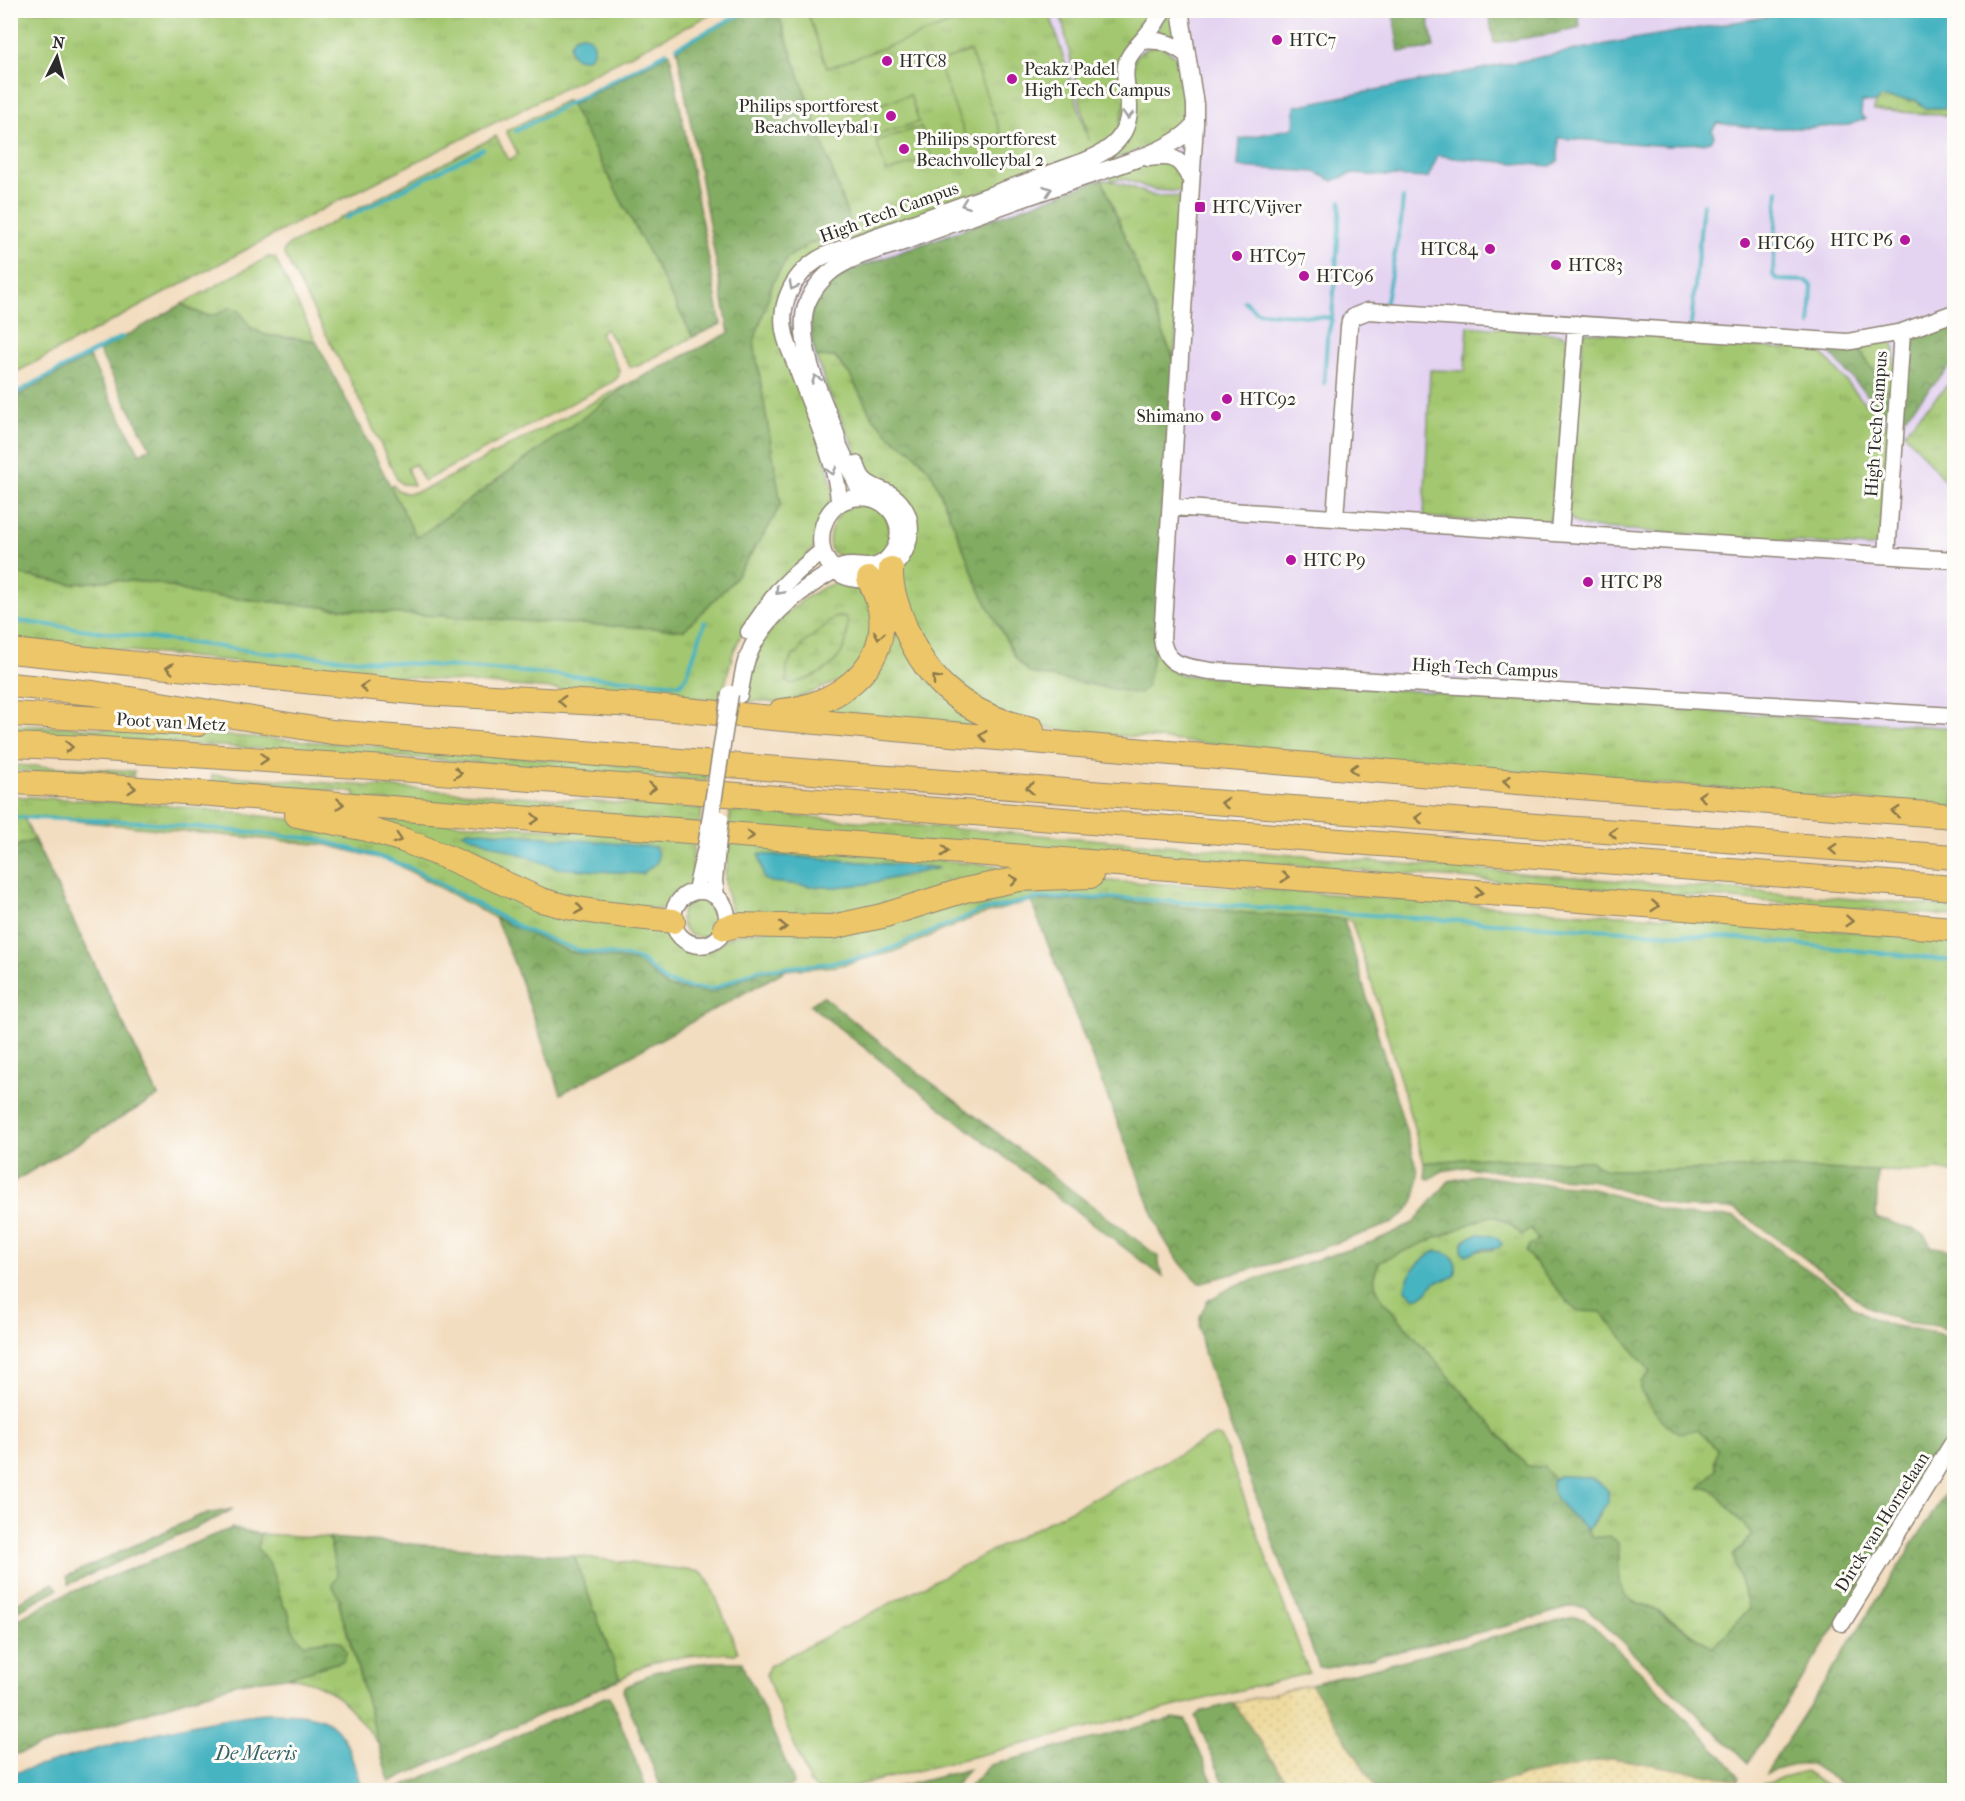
<svg xmlns="http://www.w3.org/2000/svg" width="1965" height="1801" font-family="'IM FELL French Canon',serif">
  <style>
    .built { fill: #e4d3f1 }
    .grass { fill: url(#grass-tufts); stroke: #67794e; stroke-width: 1.5; fill-rule: evenodd }
    .forest { fill: url(#forest-crowns); stroke: #566c46; stroke-width: 1.5; fill-rule: evenodd }
    .wetland { fill: url(#wetland-marsh); stroke: #67794e; stroke-width: 1.5 }
    .sand { fill: url(#sand-dots); stroke: #8c8264; stroke-width: 1.5 }
    .pitch { fill: #a3c770; stroke: #67794e; stroke-width: 1.5 }
    .water { fill: #46b4c1; stroke: #387076; stroke-width: 1.5 }
    .lines { fill: none; stroke-linecap: round; stroke-linejoin: round }
    .stream { stroke: #46b4c1; stroke-width: 4 }
    .minor-casing { stroke: #8f8476; stroke-width: 19 }
    .highway-casing { stroke: #8f8476; stroke-width: 26 }
    .minor { stroke: #fff; stroke-width: 16 }
    .highway { stroke: #ecc669; stroke-width: 24 }
    .minor-bridge-casing { stroke: #8f8476; stroke-width: 19; stroke-linecap: butt }
    .minor-bridge { stroke: #fff; stroke-width: 16 }
    .oneway { stroke: #a0a0a0 }
    .oneway2 { stroke: #8c784a }
    .poi-dot { fill: #b5179e; stroke: #fdfcf7; stroke-width: 2 }
    .labels { text-anchor: middle; stroke-width: 6; stroke-linejoin: round; paint-order: stroke }
    .poi-label { font-size: 18px; fill: #2b2b2b; stroke: #fdfcf7; text-anchor: start }
    .street-label { font-size: 18px; fill: #2b2b2b; stroke: #fdfcf7 }
    .water-label { font-size: 20px; font-style: italic; fill: #366267; stroke: #fdfcf7 }
  </style>
  <defs>
    <pattern id="grass-tufts" width="24" height="20" patternUnits="userSpaceOnUse" patternTransform="scale(1.5)"><rect width="24" height="20" fill="#a3c770"/><path d="M3 7l-1-3M5 7V3M7 7l1-3M15 17l-1-3M17 17v-4M19 17l1-3" fill="none" stroke="#8cab61"/></pattern>
    <pattern id="forest-crowns" width="20" height="18" patternUnits="userSpaceOnUse" patternTransform="scale(1.5)"><rect width="20" height="18" fill="#82ac62"/><path d="M2 6a3 3 0 1 1 6 0M12 15a3 3 0 1 1 6 0" fill="none" stroke="#6b8c51"/></pattern>
    <pattern id="wetland-marsh" width="20" height="14" patternUnits="userSpaceOnUse" patternTransform="scale(1.5)"><rect width="20" height="14" fill="#a3c770"/><path d="M1 5h8M5 5V1M11 12h8M15 12V8" fill="none" stroke="#8cab61"/></pattern>
    <pattern id="sand-dots" width="8" height="8" patternUnits="userSpaceOnUse" patternTransform="scale(1.5)"><rect width="8" height="8" fill="#eeda9e"/><path d="M2 2h.1M6 6h.1" fill="none" stroke="#cb8" stroke-width="1.8" stroke-linecap="round"/></pattern>
  </defs>
  <rect width="100%" height="100%" fill="#fdfcf7"/>
  <filter id="ink" filterUnits="userSpaceOnUse"><feTurbulence type="fractalNoise" baseFrequency=".0167" numOctaves="2"/><feDisplacementMap in="SourceGraphic" scale="12" xChannelSelector="R" yChannelSelector="G"/><feConvolveMatrix kernelMatrix="1 2 1 2 8 2 1 2 1" color-interpolation-filters="sRGB"/></filter>
  <filter id="wash" filterUnits="userSpaceOnUse"><feTurbulence type="fractalNoise" baseFrequency=".008" numOctaves="4" result="noise"/><feDisplacementMap in="SourceGraphic" scale="24" xChannelSelector="R" yChannelSelector="G"/><feGaussianBlur stdDeviation="1.35" result="paint"/><feColorMatrix in="noise" values="0 0 0 0 0 0 0 0 0 0 0 0 0 0 0 0 0 1.4 0 .05"/><feComposite in="paint" operator="in"/></filter>
  <g filter="url(#wash)">
    <rect width="100%" height="100%" fill="#f3ddc0"/>
    <path class="built" d="M742,10L1954,11V766L1021,696L915,449L788,495L707,31Z"/>
    <path class="grass" d="M11,11H718L328,206L11,375Z
      M777,11H1049L1089,141L1060,11H1155L1135,38L1124,109L1118,130L1107,146L856,239L782,295L834,492L815,546L744,628L733,653L721,700C484,687 247,663 11,639L10,573L71,584L114,580L157,583L200,595L386,613L684,629L732,582L768,528L781,504L754,342L773,282L787,258L808,244L853,231Z
      M1168,11H1174L1179,39L1167,34L1155,33Z
      M1153,46H1161L1183,61C1186,85 1196,113 1181,134L1103,164L1101,158L1113,152L1136,56L1144,50Z
      M567,100L571,105L693,337L638,366L630,367L606,329L600,333L620,371L618,377L614,381L424,481L415,464L407,468L414,485L402,484L397,479L353,386L284,254V250L289,245L496,136L509,160L518,154L506,131Z
      M1155,160H1166L1183,174L1186,192L1154,190L1125,179L1111,180L1109,176Z
      M1102,179L1126,185L1154,196L1186,197L1174,360Z
      M268,257L275,258L316,341L265,335L250,327L245,318L229,308C212,321 198,314 182,304Z
      M1468,326L1561,334L1568,338L1556,512L1542,527L1424,517L1430,370L1465,371Z
      M1586,332L1745,341V346L1787,349V344L1816,346L1863,401L1889,427L1881,539L1876,545L1869,547L1587,527C1577,525 1572,523 1568,513L1583,335Z
      M1888,340L1893,344L1895,350L1892,396L1857,347Z
      M816,357H834L850,375L871,415L892,438L913,452L931,472L956,530L980,591L1017,660L1147,686L1156,642C1159,660 1165,672 1184,675L1954,728V808L1307,754L1140,737L1078,733L1041,727L973,704L924,658L898,574L904,566L876,482L864,469L827,388Z
      M1954,378V492L1904,432Z
      M632,382L420,536L416,538L390,487L393,485C403,499 418,492 432,486Z
      M864,504C868,505 874,506 877,508C897,520 893,555 869,559C861,560 854,558 846,557C845,556 839,556 837,555C821,548 833,519 842,511C849,506 856,506 864,504Z
      M836,583C866,583 868,600 876,624L854,675L788,702L747,701C750,687 750,672 755,659C764,629 806,591 836,583Z
      M885,600L907,645L1005,728L760,715L849,693Z
      M10,694L118,708L11,703Z
      M11,725C243,733 476,754 708,772L706,781L388,756L11,734Z
      M11,765L134,771L133,776L11,771Z
      M212,775L702,809L699,825L355,799V792L212,781Z
      M11,796L168,805L322,823L667,930C682,959 709,958 729,936L1058,881H1106L1250,888L1595,914L1697,918L1949,940L1954,941V1173L1939,1170L1915,1172L1754,1167L1707,1170H1605L1591,1161H1521L1484,1157L1424,1163L1378,1003L1351,920L1247,913L1109,900L1031,901L974,917L893,952L837,966L758,972L710,993L667,987L638,962L570,952L495,918L393,862L327,845L23,816L158,1096L11,1183Z
      M730,811L1954,907V916L1236,861L1235,867L729,828Z
      M306,814L695,838L692,861L694,876L690,884L673,899L668,909H602Z
      M728,841L1058,871L831,923L733,920C731,902 723,889 725,871L727,870ZM759,854L936,868L867,884L764,879Z
      M681 918a19 19 0 1 1 38 0a19 19 0 1 1-38 0Z
      M1489,1216C1504,1217 1512,1226 1522,1235L1530,1228L1539,1240L1528,1247L1570,1305L1577,1311H1601L1651,1372L1641,1382L1691,1431L1698,1429L1717,1450L1715,1462L1716,1470L1707,1488L1714,1491L1753,1535L1733,1556L1749,1609L1713,1648C1694,1636 1674,1619 1654,1609C1644,1604 1632,1605 1625,1595C1617,1583 1619,1568 1619,1554L1600,1537L1593,1539L1587,1530L1601,1514L1592,1478L1559,1476L1554,1479C1546,1467 1538,1467 1527,1466L1382,1299C1374,1284 1371,1277 1380,1261ZM1479,1234L1493,1250L1474,1251L1462,1244L1465,1239Z
      M1214,1436L1219,1437L1223,1441L1309,1673L839,1790H819L809,1782L766,1675L769,1666Z
      M260,1534L329,1538L337,1575L339,1604L379,1744C351,1710 335,1682 287,1677L343,1661L328,1640L304,1644L291,1629L289,1613L283,1605L270,1565L258,1549Z
      M574,1556L702,1572L711,1585L738,1652L735,1654C715,1651 664,1658 645,1665C637,1668 628,1675 620,1679Z
      M1805,1772L1835,1790H1760L1764,1783Z"/>
    <path class="forest" d="M746,11H777L853,231L809,244L787,258L773,282L754,342L781,504L768,528L732,582L684,630L386,613L200,595L157,583L114,580L71,584L11,573V399L89,357L140,454L150,448L99,351L182,304C198,314 212,321 229,308L238,309L250,327L265,335L316,341L417,538L632,382L729,333L677,49Z
      M1393,11H1427L1434,48L1399,52Z
      M1488,11H1548L1549,15L1578,11L1580,27L1557,33L1494,43Z
      M670,53L721,324L693,337L571,105Z
      M1102,179L1174,360L1156,642L1147,686L1139,694L1030,673L1017,660L980,591L956,530L931,472L913,452L892,438L871,415L850,375L835,357H816C810,338 807,312 818,295C823,288 830,282 835,276Z
      M1954,316V362L1902,420L1907,346L1911,341L1918,338L1919,328Z
      M1824,346L1857,347L1892,396L1890,421Z
      M34,840L158,1096L11,1183L10,946L13,943L10,937L11,851L19,845Z
      M1109,900L1247,913L1344,919L1418,1172C1418,1197 1414,1208 1393,1223L1290,1259L1199,1283C1183,1268 1172,1253 1161,1234L1031,901Z
      M495,918L570,952L638,962L667,987L710,993L758,972L788,969L561,1094L514,963Z
      M823,996L889,1050L1159,1257V1264L1163,1277L956,1120L810,1005Z
      M1484,1157L1521,1161H1591L1606,1170H1707L1754,1167L1878,1171L1876,1218L1912,1229L1925,1235L1931,1246L1954,1251V1333L1938,1326L1904,1322L1866,1306L1795,1251L1735,1209L1677,1207L1591,1180L1538,1177L1466,1167L1442,1171L1430,1179L1426,1178L1424,1163Z
      M1475,1175L1540,1184L1587,1187L1679,1215L1735,1217L1789,1257L1834,1287L1851,1306L1873,1319L1890,1325L1936,1333L1954,1340V1430L1839,1621L1748,1763L1587,1608L1574,1606L1507,1626L1327,1668L1319,1667L1205,1357L1199,1328L1200,1317L1207,1301L1234,1286L1375,1241L1413,1223L1449,1181ZM1489,1216C1504,1217 1512,1226 1522,1235L1531,1229L1538,1240L1528,1247L1526,1252L1570,1305L1577,1311L1601,1312L1651,1372L1641,1382V1392C1648,1402 1663,1425 1673,1430C1681,1434 1691,1431 1698,1429L1717,1450L1715,1462L1716,1470L1699,1488H1707L1714,1491L1753,1535L1733,1556L1749,1609L1713,1648L1653,1609L1640,1605L1629,1599L1624,1593L1620,1584L1618,1543L1610,1536L1593,1538L1579,1520L1561,1504L1552,1481L1554,1479L1544,1467L1527,1466L1382,1299C1374,1285 1371,1276 1380,1261Z
      M1954,1480V1790H1851L1811,1764H1797L1766,1773Z
      M233,1509L217,1518L69,1584L67,1576L201,1515Z
      M232,1528L260,1534L258,1549L270,1565L283,1605L289,1613L292,1629L304,1644L328,1640L340,1641L347,1652L343,1661L287,1677L238,1683L11,1756V1624L52,1600Z
      M329,1538L574,1556L620,1679L389,1782L348,1633L342,1616L339,1598L332,1585L337,1575Z
      M53,1583L58,1589L11,1614V1606Z
      M1573,1617L1585,1619L1640,1671L1736,1771L1739,1777L1738,1780L1613,1758L1522,1776L1477,1790H1377L1311,1684Z
      M713,1662H742L746,1675L753,1685L794,1782L791,1786L773,1790H662L623,1691L625,1687L654,1672L691,1664Z
      M610,1696L647,1790H395L605,1697Z
      M1234,1703L1292,1789L1295,1790H1227L1195,1716L1202,1711Z
      M1173,1718L1186,1720L1216,1790H966L990,1765Z
      M969,1769L952,1790H887Z"/>
    <path class="wetland" d="M1879,98L1916,100L1924,108H1954V116L1874,110L1875,103Z
      M835,617H846C854,656 825,676 791,684L786,681L787,666L794,654L797,655L801,646Z"/>
    <path class="sand" d="M1311,1684L1377,1790L1292,1789L1234,1703Z
      M1613,1758L1738,1780L1731,1790H1477L1522,1776Z"/>
    <path class="pitch" d="M807,11V10L987,11L827,68Z
      M970,51L1001,134L969,145L938,63Z
      M910,95L919,122L873,136L864,109Z
      M921,127L932,157L887,172L876,141Z"/>
    <path class="water" d="M1808,10L1954,11V108H1924L1916,100L1880,98L1875,103L1862,102L1861,115L1865,119L1849,125L1806,128H1758L1717,123L1712,130L1714,137L1711,141C1696,146 1685,141 1669,146L1559,138L1558,161L1551,166L1455,158L1438,155L1428,178L1350,174L1333,181L1315,172L1238,167L1240,139L1294,128L1295,106L1622,41Z
      M570 47a12 12 0 1 1 24 0a12 12 0 1 1-24 0Z
      M468,830L655,847L658,854L657,862L642,874L557,868L462,833Z
      M759,854L939,868L867,884L836,887H821L771,882L764,879Z
      M1479,1234C1488,1235 1497,1235 1502,1244L1498,1248L1481,1249L1466,1255L1462,1251C1461,1239 1468,1237 1479,1234Z
      M1436,1251C1452,1251 1459,1261 1455,1276C1449,1279 1443,1280 1436,1282C1425,1288 1431,1298 1413,1297L1405,1288C1410,1269 1420,1260 1436,1251Z
      M1559,1476C1578,1476 1596,1475 1608,1491V1502L1587,1530C1575,1515 1550,1503 1552,1481Z
      M265,1713C340,1713 341,1722 362,1790H11V1774C95,1750 178,1722 265,1713Z"/>
    <g class="lines">
      <path class="stream" d="M677,47L745,12
        M516,131L667,52
        M1778,190L1773,275L1777,280L1807,281L1812,286L1810,325
        M346,218L483,149
        M1244,301L1257,312L1332,318
        M1385,306L1401,221L1403,198
        M1691,325L1703,204
        M1324,383L1327,339L1332,318L1341,201
        M10,396L122,337
        M10,620L268,653L681,684L687,675L705,622
        M10,817L144,822L316,839L373,855L409,867L525,930L577,950L630,957L642,961L666,982L692,988L713,989L756,970L822,964L860,958L895,947L980,911L1040,898H1121L1430,919L1739,938L1954,961"/>
    </g>
  </g>
  <g filter="url(#ink)">
    <g class="lines">
      <defs>
        <path id="minor" d="M1180,10L1195,104V124L1162,638C1164,667 1188,667 1211,671L1954,716
          M1142,41C1161,39 1173,44 1187,55
          M1148,158C1174,155 1179,157 1191,180
          M863,497L839,446L836,434C822,396 801,357 804,317C805,301 816,285 828,274C847,257 879,250 903,242C965,219 1028,196 1091,175C1121,164 1177,149 1195,124
          M839,504C839,467 809,402 796,365C792,355 787,345 785,335C778,306 792,276 817,260C823,256 831,253 838,250L1085,161C1111,151 1130,136 1129,105C1128,90 1122,74 1128,59C1132,50 1139,45 1145,37C1152,29 1158,20 1163,10
          M1171,507L1954,560
          M1335,518L1349,327L1350,321L1355,316L1368,311L1847,342L1902,332L1954,313
          M1560,533L1576,324
          M1887,555L1902,332
          M749,632L777,592L796,573L822,551
          M739,695C742,683 743,670 747,659C758,628 784,603 811,585C821,579 832,570 843,567C858,563 872,573 886,560C909,539 899,504 869,498C815,488 801,572 857,579C893,584 923,539 904,508C892,488 876,492 864,480C860,476 858,469 856,464
          M696,890L706,847
          M673 918a27 27 0 1 1 54 0a27 27 0 1 1-54 0Z
          M716,895L714,881L717,848
          M1842,1623L1954,1441"/>
        <path id="highway" d="M891,569C890,589 898,609 905,627C929,687 970,716 1032,729
          M10,651L422,693L635,705
          M10,685L93,693L332,732L862,776L1954,857
          M620,704C1065,745 1509,783 1954,816
          M781,711C830,707 887,672 881,615C880,602 874,590 869,579
          M10,714L198,724
          M10,745L88,748L386,768L1954,888
          M10,782L82,785L198,793L1954,929
          M297,815L367,829L403,840L451,859L541,900L567,907L601,913L673,921
          M725,928L737,925L832,927L882,916L965,890L1020,879L1091,876"/>
      </defs>
      <use href="#minor" class="minor-casing"/>
      <use href="#highway" class="highway-casing"/>
      <use href="#minor" class="minor"/>
      <use href="#highway" class="highway"/>
      <defs>
        <path id="minor-bridge" d="M706,847L730,694
          M717,848L720,819"/>
      </defs>
      <use href="#minor-bridge" class="minor-bridge-casing"/>
      <use href="#minor-bridge" class="minor-bridge"/>
    </g>
    <defs><path id="oneway-chevron" d="M-2-3.5L2.5 0L-2 3.5" fill="none" stroke-width="1.6" stroke-linecap="round" stroke-linejoin="round" transform="scale(1.5)"/></defs>
    <g class="oneway">
      <use href="#oneway-chevron" transform="translate(1128 115) rotate(94)"/>
      <use href="#oneway-chevron" transform="translate(1048 190) rotate(-19)"/>
      <use href="#oneway-chevron" transform="translate(965 204) rotate(160)"/>
      <use href="#oneway-chevron" transform="translate(793 286) rotate(119)"/>
      <use href="#oneway-chevron" transform="translate(816 379) rotate(-111)"/>
      <use href="#oneway-chevron" transform="translate(832 471) rotate(74)"/>
      <use href="#oneway-chevron" transform="translate(779 591) rotate(132)"/>
    </g>
    <g class="oneway2">
      <use href="#oneway-chevron" transform="translate(879 635) rotate(100)"/>
      <use href="#oneway-chevron" transform="translate(170 668) rotate(-174)"/>
      <use href="#oneway-chevron" transform="translate(936 679) rotate(-132)"/>
      <use href="#oneway-chevron" transform="translate(364 687) rotate(-174)"/>
      <use href="#oneway-chevron" transform="translate(562 701) rotate(-177)"/>
      <use href="#oneway-chevron" transform="translate(983 736) rotate(-175)"/>
      <use href="#oneway-chevron" transform="translate(69 747) rotate(2)"/>
      <use href="#oneway-chevron" transform="translate(264 759) rotate(4)"/>
      <use href="#oneway-chevron" transform="translate(1354 769) rotate(-176)"/>
      <use href="#oneway-chevron" transform="translate(458 773) rotate(4)"/>
      <use href="#oneway-chevron" transform="translate(1507 781) rotate(-175)"/>
      <use href="#oneway-chevron" transform="translate(132 788) rotate(4)"/>
      <use href="#oneway-chevron" transform="translate(652 788) rotate(4)"/>
      <use href="#oneway-chevron" transform="translate(1030 788) rotate(-176)"/>
      <use href="#oneway-chevron" transform="translate(1702 796) rotate(-176)"/>
      <use href="#oneway-chevron" transform="translate(1225 803) rotate(-176)"/>
      <use href="#oneway-chevron" transform="translate(340 804) rotate(4)"/>
      <use href="#oneway-chevron" transform="translate(1896 812) rotate(-176)"/>
      <use href="#oneway-chevron" transform="translate(1419 818) rotate(-176)"/>
      <use href="#oneway-chevron" transform="translate(535 819) rotate(4)"/>
      <use href="#oneway-chevron" transform="translate(1613 833) rotate(-176)"/>
      <use href="#oneway-chevron" transform="translate(750 836) rotate(4)"/>
      <use href="#oneway-chevron" transform="translate(398 839) rotate(18)"/>
      <use href="#oneway-chevron" transform="translate(1833 849) rotate(-176)"/>
      <use href="#oneway-chevron" transform="translate(945 851) rotate(4)"/>
      <use href="#oneway-chevron" transform="translate(1285 877) rotate(4)"/>
      <use href="#oneway-chevron" transform="translate(1014 880) rotate(-9)"/>
      <use href="#oneway-chevron" transform="translate(1479 892) rotate(4)"/>
      <use href="#oneway-chevron" transform="translate(1655 906) rotate(4)"/>
      <use href="#oneway-chevron" transform="translate(579 909) rotate(10)"/>
      <use href="#oneway-chevron" transform="translate(1849 921) rotate(4)"/>
      <use href="#oneway-chevron" transform="translate(783 927) rotate(1)"/>
    </g>
  </g>
  <g class="poi-dot">
    <circle cx="1277" cy="40" r="6"/>
    <circle cx="887" cy="61" r="6"/>
    <circle cx="1012" cy="79" r="6"/>
    <circle cx="891" cy="116" r="6"/>
    <circle cx="904" cy="149" r="6"/>
    <rect x="1194" y="201" width="12" height="12" rx="3"/>
    <circle cx="1905" cy="240" r="6"/>
    <circle cx="1745" cy="243" r="6"/>
    <circle cx="1490" cy="249" r="6"/>
    <circle cx="1237" cy="256" r="6"/>
    <circle cx="1556" cy="265" r="6"/>
    <circle cx="1304" cy="276" r="6"/>
    <circle cx="1227" cy="399" r="6"/>
    <circle cx="1216" cy="416" r="6"/>
    <circle cx="1291" cy="560" r="6"/>
    <circle cx="1588" cy="582" r="6"/>
  </g>
  <g class="labels">
    <g class="poi-label">
      <text x="1289" y="46">HTC7</text>
      <text x="899" y="67">HTC8</text>
      <text x="1024" y="75">Peakz Padel<tspan x="1024" dy="21">High Tech Campus</tspan></text>
      <text x="879" y="112" text-anchor="end">Philips sportforest<tspan x="879" dy="21">Beachvolleybal 1</tspan></text>
      <text x="916" y="145">Philips sportforest<tspan x="916" dy="21">Beachvolleybal 2</tspan></text>
      <text x="1212" y="213">HTC/Vijver</text>
      <text x="1893" y="246" text-anchor="end">HTC P6</text>
      <text x="1757" y="249">HTC69</text>
      <text x="1478" y="255" text-anchor="end">HTC84</text>
      <text x="1249" y="262">HTC97</text>
      <text x="1568" y="271">HTC83</text>
      <text x="1316" y="282">HTC96</text>
      <text x="1239" y="405">HTC92</text>
      <text x="1204" y="422" text-anchor="end">Shimano</text>
      <text x="1303" y="566">HTC P9</text>
      <text x="1600" y="588">HTC P8</text>
    </g>
    <g class="street-label">
      <text transform="translate(889 212) rotate(-20)" y="6">High Tech Campus</text>
      <text transform="translate(1876 424) rotate(-86)" y="6">High Tech Campus</text>
      <text transform="translate(1485 668) rotate(3)" y="6">High Tech Campus</text>
      <text transform="translate(171 722) rotate(3)" y="6">Poot van Metz</text>
      <text transform="translate(1882 1522) rotate(-58)" y="6">Dirck van Hornelaan</text>
    </g>
    <g class="water-label">
      <text x="256" y="1760">De Meeris</text>
    </g>
  </g>
  <rect width="1965" height="1801" fill="none" stroke="#fdfcf7" stroke-width="36"/>
  <g transform="translate(57 57) rotate(6)" stroke="#fdfcf7" stroke-width="4.5" paint-order="stroke">
  <path d="M0-4.5L10 22L0 15L-10 22Z" fill="#2b2b2b"/>
  <text y="-9" font-size="16" font-weight="bold" text-anchor="middle" fill="#2b2b2b">N</text>
  </g>
</svg>
